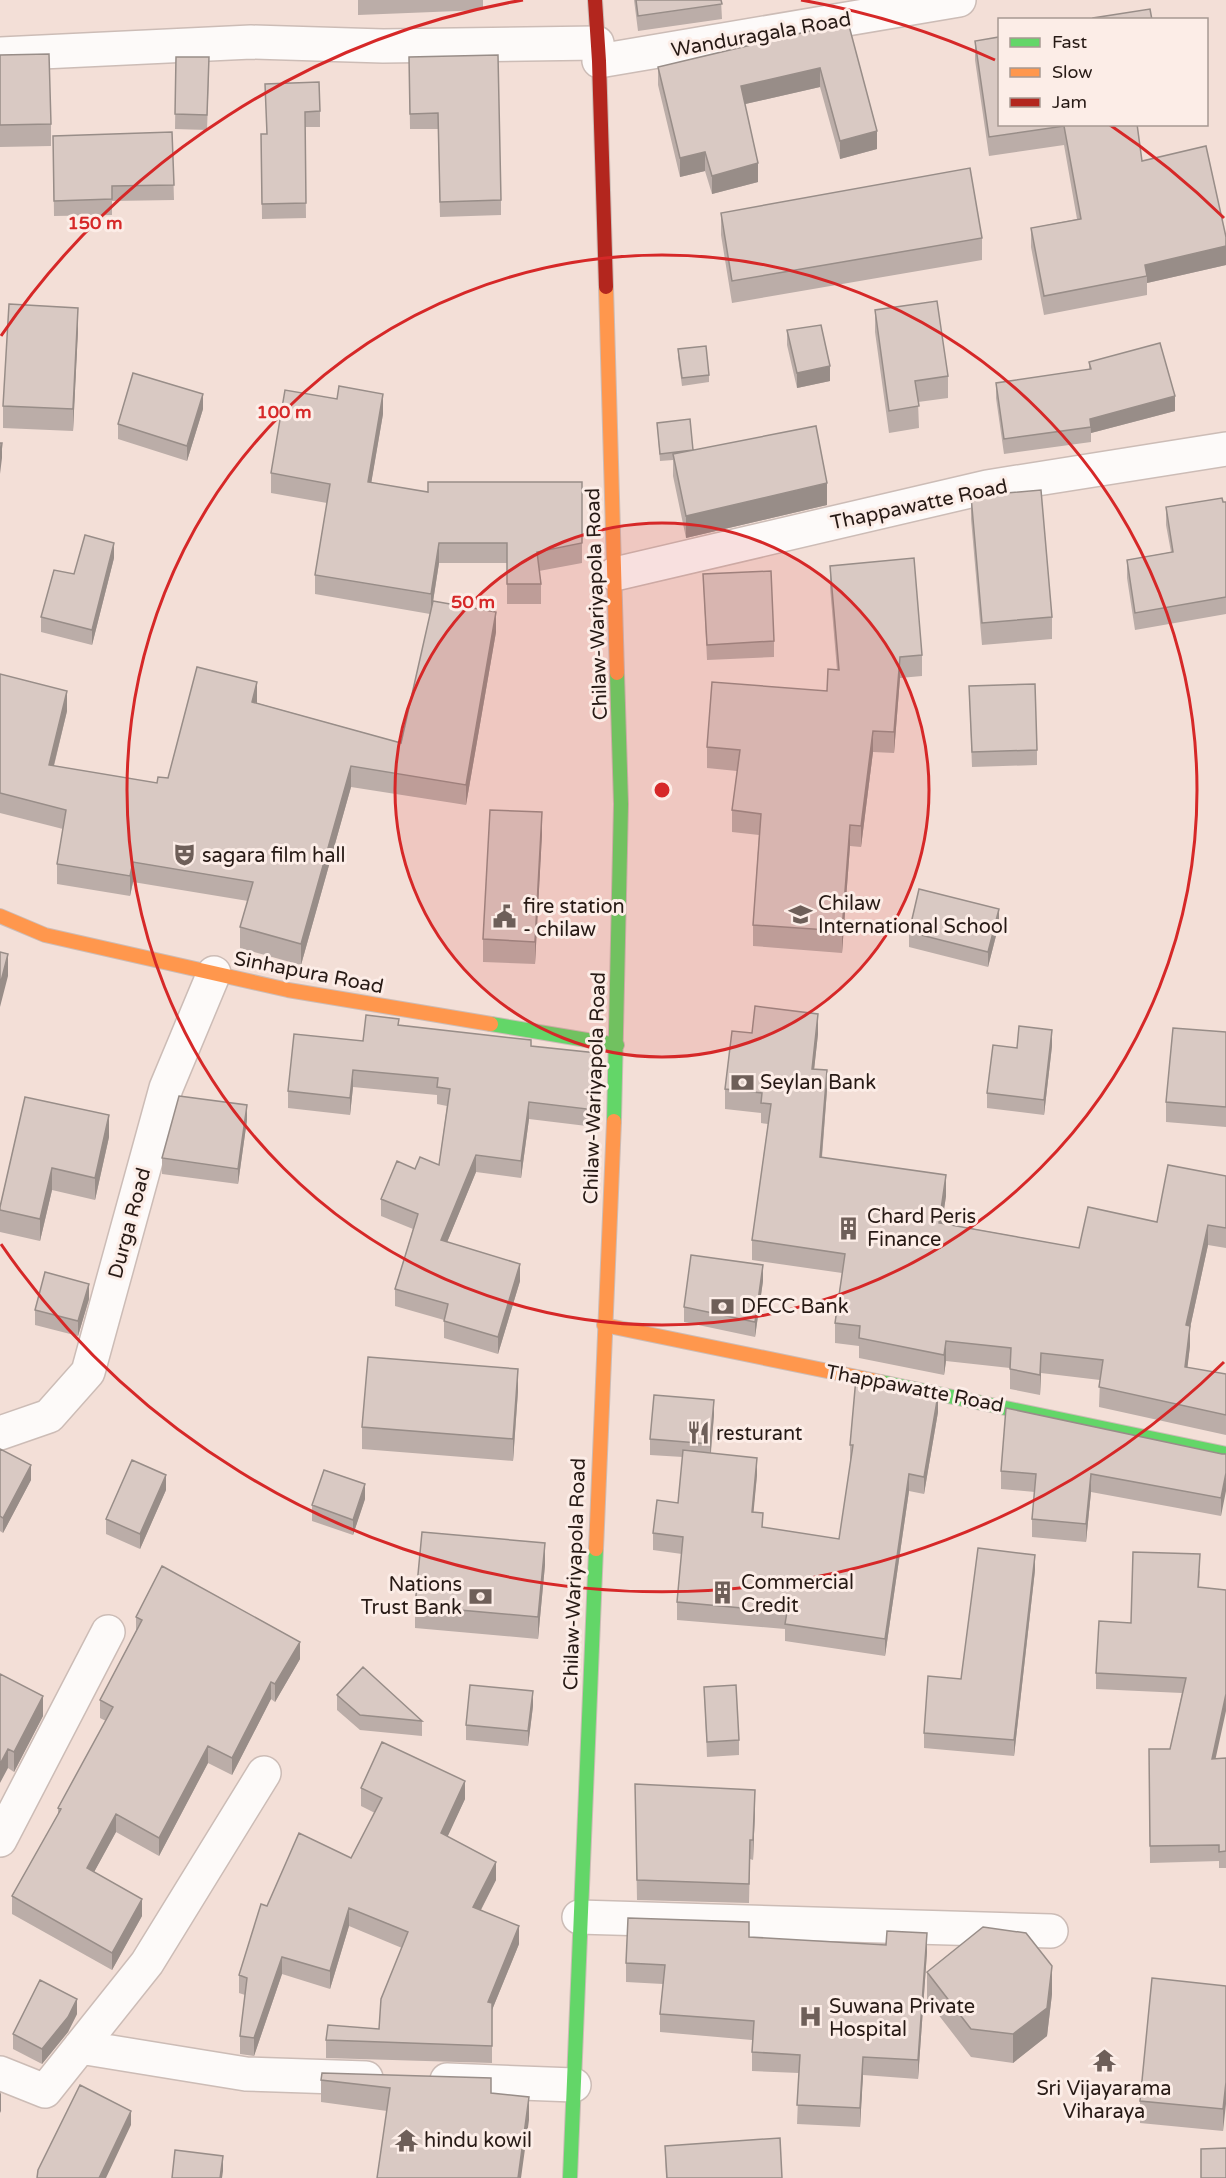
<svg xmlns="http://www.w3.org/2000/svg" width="1226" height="2178" font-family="'Varela Round',sans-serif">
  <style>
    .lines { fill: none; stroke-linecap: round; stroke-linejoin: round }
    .street-casing { stroke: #ccbcb6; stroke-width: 36 }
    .fast-casing { stroke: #ccbcb6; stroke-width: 16 }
    .slow-casing { stroke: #ccbcb6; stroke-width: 16 }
    .jam-casing { stroke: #ccbcb6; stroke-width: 16 }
    .street { stroke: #fdfaf9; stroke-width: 33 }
    .fast { stroke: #63d668; stroke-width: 14 }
    .slow { stroke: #ff974d; stroke-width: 14 }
    .jam { stroke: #b3261e; stroke-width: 14 }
    .wall { fill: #bbada8 }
    .shaded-wall { fill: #988d88 }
    .building { fill: #d9c9c3; stroke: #988d88; stroke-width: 1.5 }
    .ring { fill: none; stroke: #d62828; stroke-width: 3 }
    .labels { text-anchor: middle; stroke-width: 6; stroke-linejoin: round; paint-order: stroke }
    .street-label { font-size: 20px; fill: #271a15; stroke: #fcede7 }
    .poi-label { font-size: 20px; fill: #271a15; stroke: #fcede7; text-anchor: start }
    .centre { fill: #d62828; stroke: #fcede7; stroke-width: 3 }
    .ring-label { font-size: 18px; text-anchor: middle; font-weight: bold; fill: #d62828; stroke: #fcede7; stroke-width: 6; stroke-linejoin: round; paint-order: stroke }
  </style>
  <rect width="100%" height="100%" fill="#f3dfd7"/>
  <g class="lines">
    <defs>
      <path id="street" d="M0,54L251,42L383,46L597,43
        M599,61L959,0
        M615,574L987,487L1226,449
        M0,1433L49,1416L88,1372L166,1088L214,973
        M0,1840L108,1632
        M579,1917L1051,1931
        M80,2047L246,2074L366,2078
        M0,2073L45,2091L147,1963L264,1773
        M447,2080L574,2085"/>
      <path id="fast" d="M491,1024L617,1045
        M614,1121L621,804L617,673
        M881,1382L1226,1454
        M570,2178L596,1549"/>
      <path id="slow" d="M606,287L617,673
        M0,916L45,935L288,990L491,1024
        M604,1325L881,1382
        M596,1549L614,1121"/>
      <path id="jam" d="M595,0L599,61L606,287"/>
    </defs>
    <use href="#street" class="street-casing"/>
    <use href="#fast" class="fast-casing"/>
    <use href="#slow" class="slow-casing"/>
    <use href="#jam" class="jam-casing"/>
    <use href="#street" class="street"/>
    <use href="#fast" class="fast"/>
    <use href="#slow" class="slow"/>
    <use href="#jam" class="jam"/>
  </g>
  <path class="wall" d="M358,0H483V10L358,15Z
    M634,0H721L722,19L638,31Z
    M848,22L877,149L840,159L820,87L745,104L758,182L712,194L705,171L680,177L658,85V67Z
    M975,41L1137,124L1142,161L1226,237V265L1147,283V295L1044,315L1031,247V228L1077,219L1064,145L989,156L975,60Z
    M0,55L51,124V146L0,147Z
    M176,57L209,72L207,130L175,129Z
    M409,57L501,200V215L440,217L438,129H410Z
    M265,84L320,111V127H305L306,218L262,219L261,134H267Z
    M172,132L174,200L112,201V215L54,216L53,136Z
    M721,213L982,238V260L732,303L721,235Z
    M875,310L948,376V398L918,402L919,428L889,433L875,332Z
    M78,330L73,431L3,428V406Z
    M787,330L830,381L797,388L787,345Z
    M678,349L709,375V382L682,386L678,357Z
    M1089,362L1175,411L1091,433V442L1004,454L996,398V383L1089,370Z
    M203,409L187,461L118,439V424Z
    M383,414L371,483L428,492L582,482V563L539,571L541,584V604H507V563H439L433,602L496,632L466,805L351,787L301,965L240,948V927L248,901L133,882L130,896L57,884V864L63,829L0,813V674L67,711L54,766L157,783L168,778L257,703L401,743L430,614L315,594V575L327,503L271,493V473Z
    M657,423L693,450L827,505L686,538L673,476V460L660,461Z
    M971,496L1052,617V639L982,645L971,519Z
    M1223,502H1226V614L1135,630L1127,578V560L1171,552L1166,525V507Z
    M114,558L92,645L41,632V617L74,574Z
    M830,566L922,655V676L900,678L894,753L873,752L861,847L850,846L842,953L753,946V925L759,835L732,832V810L737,771L707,768V747L827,691L837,670L830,587Z
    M703,574L774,641V657L707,660Z
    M969,686L1037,750V765L972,767Z
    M542,834L535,964L483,962V939Z
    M999,924L988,967L909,947V932Z
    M399,1025L531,1046L597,1070L595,1127L529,1119L521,1178L476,1172L447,1242L520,1281L498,1354L444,1338V1320L395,1306V1289L413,1229L381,1216V1199L415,1169L439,1165L447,1106L437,1104V1095L353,1087L350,1115L288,1108V1091Z
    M1226,1032V1127L1166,1122V1102Z
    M752,1033L818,1034L814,1069L827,1090L822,1158L946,1196L942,1223L1079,1248L1157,1222L1226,1176V1248L1208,1245L1190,1328V1346L1187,1368L1226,1374V1435L1099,1407L1100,1380L1041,1373L1040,1395L1010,1389V1368L946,1361L944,1375L859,1358V1346L835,1343V1323L842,1273L752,1260V1240L768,1124L761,1123V1113L725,1109V1089Z
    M1052,1046L1044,1115L987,1108V1093L1017,1048Z
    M25,1097L109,1137L95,1200L52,1190L40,1241L0,1232V1207Z
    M247,1120L238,1184L162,1174V1158Z
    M763,1281L755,1337L684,1322V1307Z
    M89,1299L78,1336L35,1325V1310Z
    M518,1391L513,1461L362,1449V1427Z
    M938,1412L924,1494L909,1491L885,1656L785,1641V1629L677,1620V1602L682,1554L653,1550V1533L678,1503L683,1457L650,1455V1439L714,1415L711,1453L757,1475L753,1512L763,1528L839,1539L851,1462H850V1445Z
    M0,1449L31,1480L3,1533L0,1531Z
    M1222,1454L1221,1516L1091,1492L1086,1542L1032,1537V1519L1035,1492L1001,1489V1471Z
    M166,1490L140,1549L106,1534V1519Z
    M365,1499L353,1535L312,1521V1505Z
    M545,1565L538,1639L415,1628V1606Z
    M1035,1570L1014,1756L924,1748V1733Z
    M1200,1570L1199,1587L1215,1758H1226V1868H1219V1861L1150,1863L1149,1749H1170L1182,1693L1096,1689V1673L1131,1623Z
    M136,1617L300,1659L275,1702L271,1699L232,1775L208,1763L159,1856L116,1832L94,1872L142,1916L112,1970L12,1914V1896L58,1815V1808L106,1721L100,1718V1700L136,1632Z
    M0,1674L43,1716L14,1772L8,1768Z
    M704,1687L739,1740V1755L707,1757Z
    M337,1695L422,1721V1736L360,1730L337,1710Z
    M533,1706L528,1746L466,1740V1725Z
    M635,1784L755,1809L753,1860L750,1859L749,1903L637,1900Z
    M361,1788L465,1799L447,1836L496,1880L481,1910L519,1944L492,2010V2063L326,2058V2040L379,2029L402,1948L349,1926L330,1989L282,1974L254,2056L240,2054V2036L245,1995L239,1993V1975L267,1906L351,1858L375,1813L361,1806Z
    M749,1937L927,1952L918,2079L863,2075L860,2127L797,2124L799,2073L752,2071V2040L660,2032V2014L663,1984L626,1982V1963Z
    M927,1972L1052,1994L1047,2036L1013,2063L971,2057L927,2000Z
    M1226,1986L1223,2131L1140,2123V2101Z
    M77,2014L68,2032L42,2064L13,2049V2034Z
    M321,2080L491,2093L529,2120L387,2111L321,2102Z
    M665,2146L782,2178H666Z"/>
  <path class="shaded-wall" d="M820,68V87L741,105V86Z
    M877,131V149L840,159V141Z
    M705,152V171L680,177V158Z
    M758,163V182L712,194V176Z
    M1226,246V265L1147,283V276L1145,265Z
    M78,308V330L73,431V409Z
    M830,366V381L797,388V373Z
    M203,394V409L187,461V446Z
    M383,394V414L368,502V482Z
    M1175,396V411L1091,433L1090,419Z
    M2,443V458L0,474V459Z
    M827,483V505L686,538V516Z
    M114,543V558L92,645V630Z
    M439,543V563L431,614V594Z
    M496,612V632L466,805V785Z
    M900,657V678L894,753V732Z
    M257,682V703L252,702Z
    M67,691V711L49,785V765Z
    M873,731V752L861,847V826Z
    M351,766V787L301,965V944Z
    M542,812V834L535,964V942Z
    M850,825V846L842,953V931Z
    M133,862V882L130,896V876Z
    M999,909V924L988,967V952Z
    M8,954V976L0,1007V985Z
    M818,1014V1034L812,1089V1069Z
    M1052,1030V1046L1044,1115V1100Z
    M597,1053V1070L595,1127V1110Z
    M353,1070V1087L350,1115V1098Z
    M827,1070V1090L820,1178V1157Z
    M529,1102V1119L521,1178V1161Z
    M247,1105V1120L238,1184V1169Z
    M109,1115V1137L95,1200V1178Z
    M476,1155V1172L441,1257V1240Z
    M52,1168V1190L40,1241V1219Z
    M946,1175V1196L939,1243V1223Z
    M1208,1225V1245L1190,1328V1346L1185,1388L1186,1325Z
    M520,1264V1281L498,1354V1337Z
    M763,1265V1281L755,1337V1322Z
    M89,1284V1299L78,1336V1321Z
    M946,1341V1361L944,1375V1355Z
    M1041,1353V1373L1040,1395V1375Z
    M518,1369V1391L513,1461V1439Z
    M938,1395V1412L924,1494V1477Z
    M714,1400V1415L710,1460V1444Z
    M757,1458V1475L752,1529V1512Z
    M31,1465V1480L3,1533V1518Z
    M1226,1473V1491L1221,1516V1498Z
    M909,1474V1491L885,1656V1639Z
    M1091,1474V1492L1086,1542V1524Z
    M166,1475V1490L140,1549V1534Z
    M365,1484V1499L353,1535V1520Z
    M545,1543V1565L538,1639V1617Z
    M1035,1555V1570L1014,1756V1740Z
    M300,1642V1659L275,1702V1684Z
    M271,1682V1699L232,1775V1758Z
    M533,1691V1706L528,1746V1731Z
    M1226,1694V1711L1212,1775V1759Z
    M43,1696V1716L14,1772V1752Z
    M208,1746V1763L159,1856V1838Z
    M8,1749V1768L0,1783V1764Z
    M465,1781V1799L441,1851V1833Z
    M755,1790V1809L753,1860V1840Z
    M116,1814V1832L87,1885V1868Z
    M496,1862V1880L473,1925V1907Z
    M142,1899V1916L112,1970V1953Z
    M349,1908V1926L330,1989V1971Z
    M519,1926V1944L492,2010V2063V2010L488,2002Z
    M927,1933V1952L918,2079V2060Z
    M282,1957V1974L254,2056V2038Z
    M1052,1966V1994L1047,2036L1013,2063V2034Z
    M77,1999V2014L68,2032L42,2064V2049Z
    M863,2057V2075L860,2127V2108Z
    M1226,2082V2104L1223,2131V2109Z
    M1,2092V2111L0,2113V2094Z
    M529,2097V2120L521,2178H518Z
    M131,2111V2125L106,2178H99Z
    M223,2156V2171L222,2178H220Z"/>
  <path class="building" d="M636,0H721L722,4L638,16Z
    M1150,9L1152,20H1093V18Z
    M848,22L877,131L840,141L820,68L741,86L758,163L712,176L705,152L680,158L658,67Z
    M999,37V124H1137L1142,161L1206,146L1226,237V246L1145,265L1147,276L1044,296L1031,228L1081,219L1064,126L989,137L975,41Z
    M49,54L51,124L0,125V55Z
    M498,55L501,200L440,202L438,113L410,114L409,57Z
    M176,57H209L207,115L175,114Z
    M319,82L320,111L305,112L306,203L262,204L261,134H267L265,84Z
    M172,132L174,185L112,186V199L54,201L53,136Z
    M970,168L982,238L732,281L721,213Z
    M937,301L948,376L915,381L919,406L889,411L875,310Z
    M9,304L78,308L73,409L3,406Z
    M821,325L830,366L797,373L787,330Z
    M1160,343L1175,396L1090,419L1091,427L1004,439L996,383L1091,369L1089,362Z
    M706,346L709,375L682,378L678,349Z
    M133,373L203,394L187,446L118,424Z
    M339,386L383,394L368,482L428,492V482H582V543L537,552L541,584H507V543H439L431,594L315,575L330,484L271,473L285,390L337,399Z
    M690,419L693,450L660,454L657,423Z
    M816,426L827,483L686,516L673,454Z
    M0,443H2L0,459Z
    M1041,490L1052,617L982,623L971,496Z
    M1222,498L1223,502H1226V597L1135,613L1127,560L1173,552L1166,507Z
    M85,535L114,543L92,630L41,617L54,570L74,574Z
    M914,558L922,655L900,657L894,732L873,731L861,826L850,825L842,931L753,925L761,814L732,810L740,750L707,747L712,682L827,691L828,669L839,670L830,566Z
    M771,571L774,641L707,645L703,574Z
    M433,601L496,612L466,785L351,766L301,944L240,927L253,882L133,862L130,876L57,864L66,810L0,793V674L67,691L49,765L157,783L158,777L168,778L197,667L257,682L252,702L401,743Z
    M1035,684L1037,750L972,752L969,686Z
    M490,810L542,812L535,942L483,939Z
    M919,889L999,909L988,952L909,932Z
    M0,952L8,954L0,985Z
    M755,1006L818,1014L812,1069L827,1070L820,1157L946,1175L939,1223L1079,1248L1088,1207L1157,1222L1168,1165L1226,1176V1228L1208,1225L1186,1325L1190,1326L1185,1367L1226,1374V1415L1099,1387L1103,1360L1041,1353L1040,1375L1010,1369L1011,1348L946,1341L944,1355L859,1338L860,1326L835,1323L845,1254L752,1240L771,1104L761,1103L762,1093L725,1089L732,1031L752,1033Z
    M366,1015L399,1019L398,1025L531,1040V1046L597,1053L595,1110L529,1102L521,1161L476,1155L441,1240L520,1264L498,1337L444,1321L448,1304L395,1289L418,1214L381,1199L397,1161L415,1169L420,1157L439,1165L450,1089L437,1087L438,1078L353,1070L350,1098L288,1091L294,1034L363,1041Z
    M1019,1026L1052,1030L1044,1100L987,1093L993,1045L1017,1048Z
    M1173,1028L1226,1032V1107L1166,1102Z
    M179,1096L247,1105L238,1169L162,1158Z
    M25,1097L109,1115L95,1178L52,1168L40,1219L0,1210V1207Z
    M691,1255L763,1265L755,1322L684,1307Z
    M45,1272L89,1284L78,1321L35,1310Z
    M368,1357L518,1369L513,1439L362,1427Z
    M856,1378L938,1395L924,1477L909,1474L885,1639L785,1624L787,1612L677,1602L683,1537L653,1533L657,1500L678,1503L683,1450L757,1458L752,1512L763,1513L762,1527L839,1539L853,1445H850Z
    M654,1395L714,1400L710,1444L650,1439Z
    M1006,1408L1222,1454H1226V1473L1221,1498L1091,1474L1086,1524L1032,1519L1036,1474L1001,1471Z
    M0,1449L31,1465L3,1518L0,1516Z
    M132,1460L166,1475L140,1534L106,1519Z
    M324,1470L365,1484L353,1520L312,1505Z
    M422,1532L545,1543L538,1617L415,1606Z
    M978,1548L1035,1555L1014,1740L924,1733L928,1676L961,1679Z
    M1133,1552L1200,1554L1198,1587L1226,1590V1694L1212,1759L1226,1758V1851L1219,1852V1845L1150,1846L1149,1749H1170L1186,1678L1096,1673L1099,1621L1131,1623Z
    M162,1566L300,1642L275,1684L271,1682L232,1758L208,1746L159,1838L116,1814L87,1868L142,1899L112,1953L12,1896L61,1809L58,1808L113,1707L100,1700L142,1620L136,1617Z
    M363,1667L422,1721L360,1715L337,1695Z
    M0,1674L43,1696L14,1752L8,1749L0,1764Z
    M470,1685L533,1691L528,1731L466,1725Z
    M736,1685L739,1740L707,1742L704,1687Z
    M382,1742L465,1781L441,1833L496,1862L473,1907L519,1926L488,2002L492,2003V2046L326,2040L328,2025L379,2029L381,1999L408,1932L349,1908L330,1971L282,1957L254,2038L240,2036L247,1978L239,1975L261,1904L267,1906L299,1833L351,1858L382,1798L361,1788Z
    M635,1784L755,1790L753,1840H750L749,1884L637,1880Z
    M628,1918L749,1922V1937L886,1945L887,1931L927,1933L918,2060L863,2057L860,2108L797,2105L800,2055L752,2052L754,2021L660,2014L665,1965L626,1963Z
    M983,1927L1026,1933L1052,1966L1047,2008L1013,2034L971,2029L927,1972Z
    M1152,1978L1226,1986V2082L1223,2109L1140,2101Z
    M40,1980L77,1999L68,2017L42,2049L13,2034Z
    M322,2073L491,2078V2093L529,2097L518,2178H377L390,2088L321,2080Z
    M80,2085L131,2111L99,2178H37L38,2170Z
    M780,2138L782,2178H667L665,2146Z
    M1226,2148V2178H1201V2149Z
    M175,2150L223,2156L220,2178H172Z"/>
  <circle cx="662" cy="790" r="267" fill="#d62828" fill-opacity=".12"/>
  <g class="ring">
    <circle cx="662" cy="790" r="267"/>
    <circle cx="662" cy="790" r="535"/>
    <path d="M1224 1362A802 802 0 0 1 1 1244M1 336A802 802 0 0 1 523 0M801 0A802 802 0 0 1 995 60M1110 125A802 802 0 0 1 1224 218"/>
  </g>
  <defs>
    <symbol id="theatre-bare" viewBox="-9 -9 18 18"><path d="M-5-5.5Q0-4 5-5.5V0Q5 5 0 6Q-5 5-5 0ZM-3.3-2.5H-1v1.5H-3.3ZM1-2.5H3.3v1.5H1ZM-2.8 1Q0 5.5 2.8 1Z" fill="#6e5f59" stroke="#fcede7" stroke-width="2.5" paint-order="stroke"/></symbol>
    <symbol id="school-bare" viewBox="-9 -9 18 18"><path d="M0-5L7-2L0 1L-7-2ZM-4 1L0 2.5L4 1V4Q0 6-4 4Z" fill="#6e5f59" stroke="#fcede7" stroke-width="2.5" paint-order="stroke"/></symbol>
    <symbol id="civic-bare" viewBox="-9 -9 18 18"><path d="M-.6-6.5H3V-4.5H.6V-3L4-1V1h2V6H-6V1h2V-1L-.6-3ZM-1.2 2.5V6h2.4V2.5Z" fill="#6e5f59" stroke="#fcede7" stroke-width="2.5" paint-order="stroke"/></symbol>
    <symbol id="bank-bare" viewBox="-9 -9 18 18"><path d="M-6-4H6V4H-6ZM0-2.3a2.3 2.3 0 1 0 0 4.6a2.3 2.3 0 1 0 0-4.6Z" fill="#6e5f59" stroke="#fcede7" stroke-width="2.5" paint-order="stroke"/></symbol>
    <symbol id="building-bare" viewBox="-9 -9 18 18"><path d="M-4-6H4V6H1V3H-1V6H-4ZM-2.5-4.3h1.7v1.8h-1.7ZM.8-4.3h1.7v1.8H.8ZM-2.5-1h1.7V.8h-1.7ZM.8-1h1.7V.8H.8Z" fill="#6e5f59" stroke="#fcede7" stroke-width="2.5" paint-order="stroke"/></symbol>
    <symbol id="restaurant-bare" viewBox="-9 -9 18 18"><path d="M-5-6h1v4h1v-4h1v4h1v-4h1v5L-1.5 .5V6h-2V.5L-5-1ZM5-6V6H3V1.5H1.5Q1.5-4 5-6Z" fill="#6e5f59" stroke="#fcede7" stroke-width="2.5" paint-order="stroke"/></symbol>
    <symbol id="hospital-bare" viewBox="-9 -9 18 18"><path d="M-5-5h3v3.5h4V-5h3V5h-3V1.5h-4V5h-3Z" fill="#6e5f59" stroke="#fcede7" stroke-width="2.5" paint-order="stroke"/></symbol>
    <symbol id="temple-bare" viewBox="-9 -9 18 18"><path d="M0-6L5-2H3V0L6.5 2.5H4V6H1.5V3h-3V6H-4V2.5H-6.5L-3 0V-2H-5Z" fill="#6e5f59" stroke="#fcede7" stroke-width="2.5" paint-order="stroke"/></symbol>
  </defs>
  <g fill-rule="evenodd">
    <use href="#theatre-bare" x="168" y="838" width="33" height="33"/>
    <use href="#school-bare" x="784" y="898" width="33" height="33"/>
    <use href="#civic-bare" x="488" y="900" width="33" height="33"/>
    <use href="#bank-bare" x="726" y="1066" width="33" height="33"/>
    <use href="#building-bare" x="832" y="1212" width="33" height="33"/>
    <use href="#bank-bare" x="706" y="1290" width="33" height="33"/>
    <use href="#restaurant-bare" x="682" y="1416" width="33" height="33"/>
    <use href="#building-bare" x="706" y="1576" width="33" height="33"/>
    <use href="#bank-bare" x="464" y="1580" width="33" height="33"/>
    <use href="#hospital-bare" x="794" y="2000" width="33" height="33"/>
    <use href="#temple-bare" x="1088" y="2044" width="33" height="33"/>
    <use href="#temple-bare" x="390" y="2124" width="33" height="33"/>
  </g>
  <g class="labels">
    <g class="street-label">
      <text transform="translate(761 34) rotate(-10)" y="7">Wanduragala Road</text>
      <text transform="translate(919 504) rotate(-12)" y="7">Thappawatte Road</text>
      <text transform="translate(596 604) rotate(-92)" y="7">Chilaw-Wariyapola Road</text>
      <text transform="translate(309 972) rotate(11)" y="7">Sinhapura Road</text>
      <text transform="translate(594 1088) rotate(-88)" y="7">Chilaw-Wariyapola Road</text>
      <text transform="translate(129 1223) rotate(-75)" y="7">Durga Road</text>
      <text transform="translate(915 1388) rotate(11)" y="7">Thappawatte Road</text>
      <text transform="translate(574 1574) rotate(-88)" y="7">Chilaw-Wariyapola Road</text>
    </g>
    <g class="poi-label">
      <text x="202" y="862">sagara film hall</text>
      <text x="818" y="910">Chilaw<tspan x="818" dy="23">International School</tspan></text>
      <text x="523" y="913">fire station<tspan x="523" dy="23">- chilaw</tspan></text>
      <text x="760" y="1089">Seylan Bank</text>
      <text x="867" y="1223">Chard Peris<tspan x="867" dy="23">Finance</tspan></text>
      <text x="741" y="1313">DFCC Bank</text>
      <text x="716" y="1440">resturant</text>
      <text x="741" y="1589">Commercial<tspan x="741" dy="23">Credit</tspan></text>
      <text x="462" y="1591" text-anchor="end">Nations<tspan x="462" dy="23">Trust Bank</tspan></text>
      <text x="829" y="2013">Suwana Private<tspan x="829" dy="23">Hospital</tspan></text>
      <text x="1104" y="2095" text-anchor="middle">Sri Vijayarama<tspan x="1104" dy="23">Viharaya</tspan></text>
      <text x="424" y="2147">hindu kowil</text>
    </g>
  </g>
  <circle cx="662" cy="790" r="9" class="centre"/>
  <g class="ring-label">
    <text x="95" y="229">150 m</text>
    <text x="284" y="418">100 m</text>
    <text x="473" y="608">50 m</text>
  </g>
  <rect x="998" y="18" width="210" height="108" fill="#fcede7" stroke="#a79993" stroke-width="1.5"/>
  <rect x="1010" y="38" width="30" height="9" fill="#63d668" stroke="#a79993" stroke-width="1.5"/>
  <text x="1052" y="48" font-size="18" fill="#271a15">Fast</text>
  <rect x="1010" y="68" width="30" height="9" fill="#ff974d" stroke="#a79993" stroke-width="1.5"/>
  <text x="1052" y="78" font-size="18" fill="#271a15">Slow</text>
  <rect x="1010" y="98" width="30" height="9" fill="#b3261e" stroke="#a79993" stroke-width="1.5"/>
  <text x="1052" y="108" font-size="18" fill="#271a15">Jam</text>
</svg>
